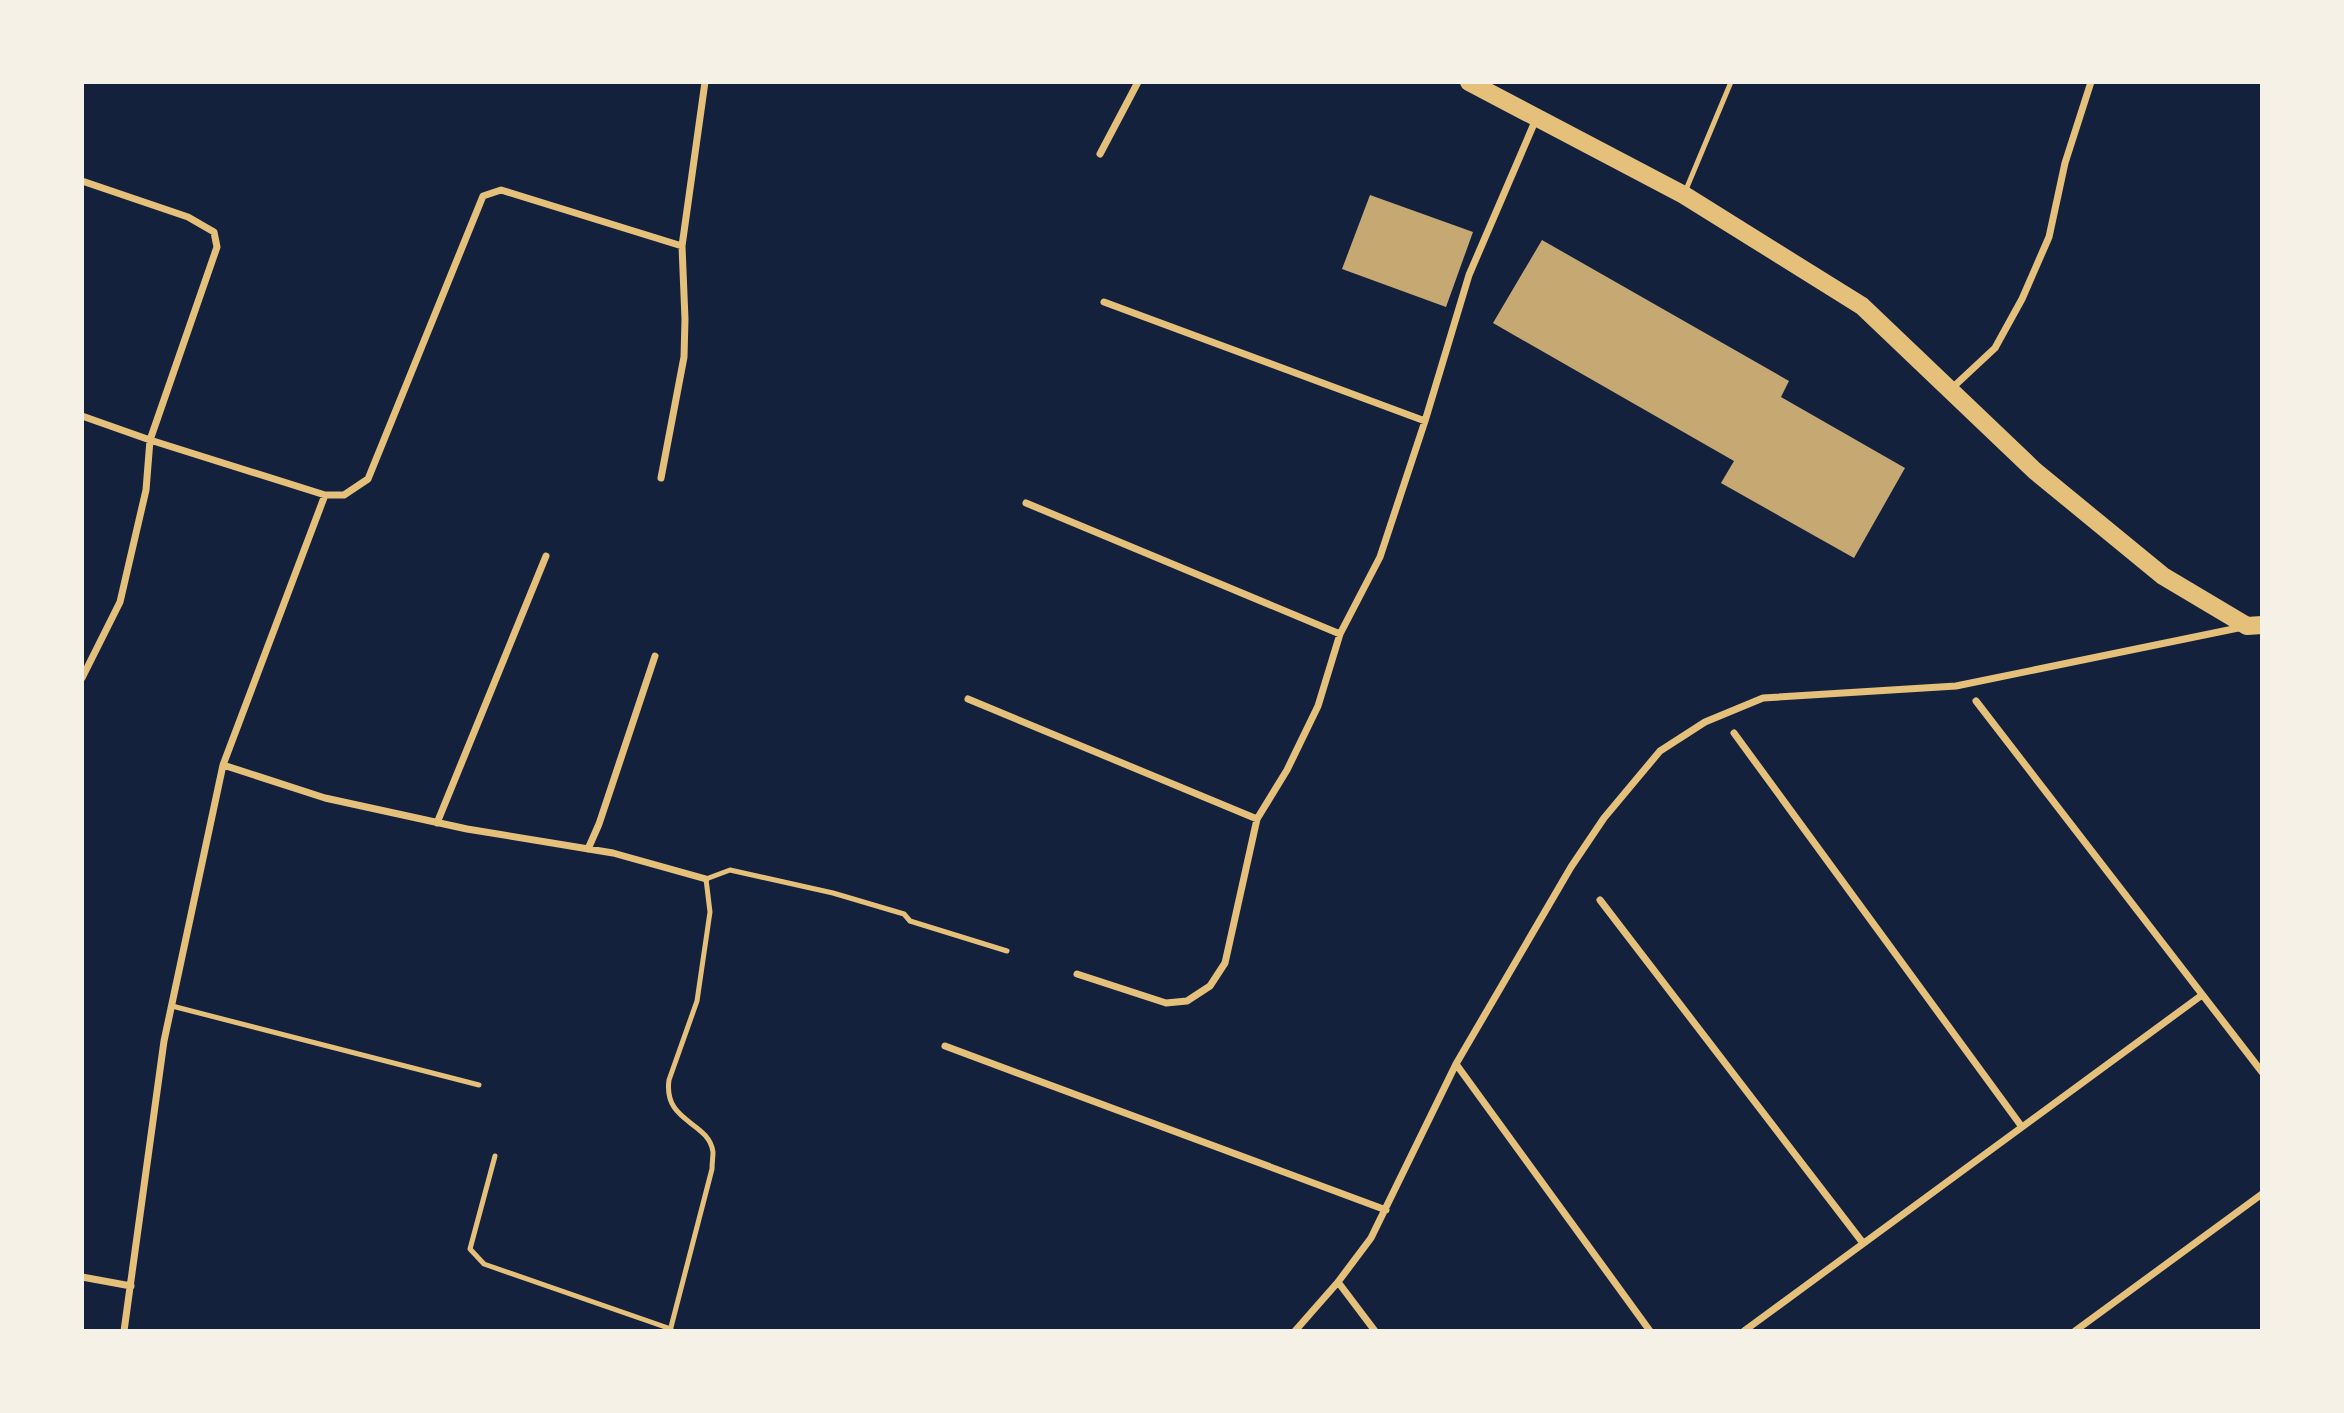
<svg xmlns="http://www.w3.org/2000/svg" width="2344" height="1413" font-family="Roboto,sans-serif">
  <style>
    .building { fill: #c6a872 }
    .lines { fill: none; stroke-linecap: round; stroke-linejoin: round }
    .service { stroke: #e5c07b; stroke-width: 5 }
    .minor { stroke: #e5c07b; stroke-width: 7 }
    .primary { stroke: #e5c07b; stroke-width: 18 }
  </style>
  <rect width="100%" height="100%" fill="#14213d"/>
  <path class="building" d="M1370,195L1473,232L1446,307L1342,269Z
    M1542,240L1789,381L1781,397L1905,468L1854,558L1721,483L1734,461L1493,323Z"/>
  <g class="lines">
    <path class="service" d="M1685,192L1731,82
      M172,1006L479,1085
      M495,1156L470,1249L484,1264L671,1329
      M670,1331L712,1169C712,1163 713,1157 713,1152C709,1121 663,1123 669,1080L697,1001L710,912L706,879L730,870L833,893L904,914L910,921L1007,951"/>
    <path class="minor" d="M1100,154L1138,82
      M82,181L188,217L214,232L217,247L150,440L146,490L120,602L82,678
      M1104,302L1425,421
      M1950,390L1995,348L2022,299L2049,237L2065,163L2091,82
      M82,416L150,440L325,495H344L368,479L483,196L501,190L682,246L705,82
      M661,478L684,357L685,319L682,246
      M1026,503L1340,634
      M968,699L1257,819
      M1976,701L2262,1072
      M1734,733L2022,1127
      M223,765L325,798L467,829L613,853L706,879
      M437,823L546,556
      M588,849L599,824L655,656
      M1600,900L1863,1243
      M1077,974L1166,1003L1187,1001L1210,986L1225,963L1257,819L1287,770L1318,706L1340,634L1380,557L1425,421L1469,275L1536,119
      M945,1046L1386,1210
      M1456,1064L1650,1331
      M82,1277L131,1286
      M1338,1282L1375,1331
      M124,1331L164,1041L223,765L325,495
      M1295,1331L1338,1282L1371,1238L1456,1064L1571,867L1604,818L1660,751L1705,722L1763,698L1956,686L2243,627
      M1744,1331L2202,995
      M2075,1331L2262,1194"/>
    <path class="primary" d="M1469,82L1684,195L1862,306L2035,471L2163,576L2247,626L2262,625"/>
  </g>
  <rect width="2344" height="1413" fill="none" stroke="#f6f1e7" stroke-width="168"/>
</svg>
